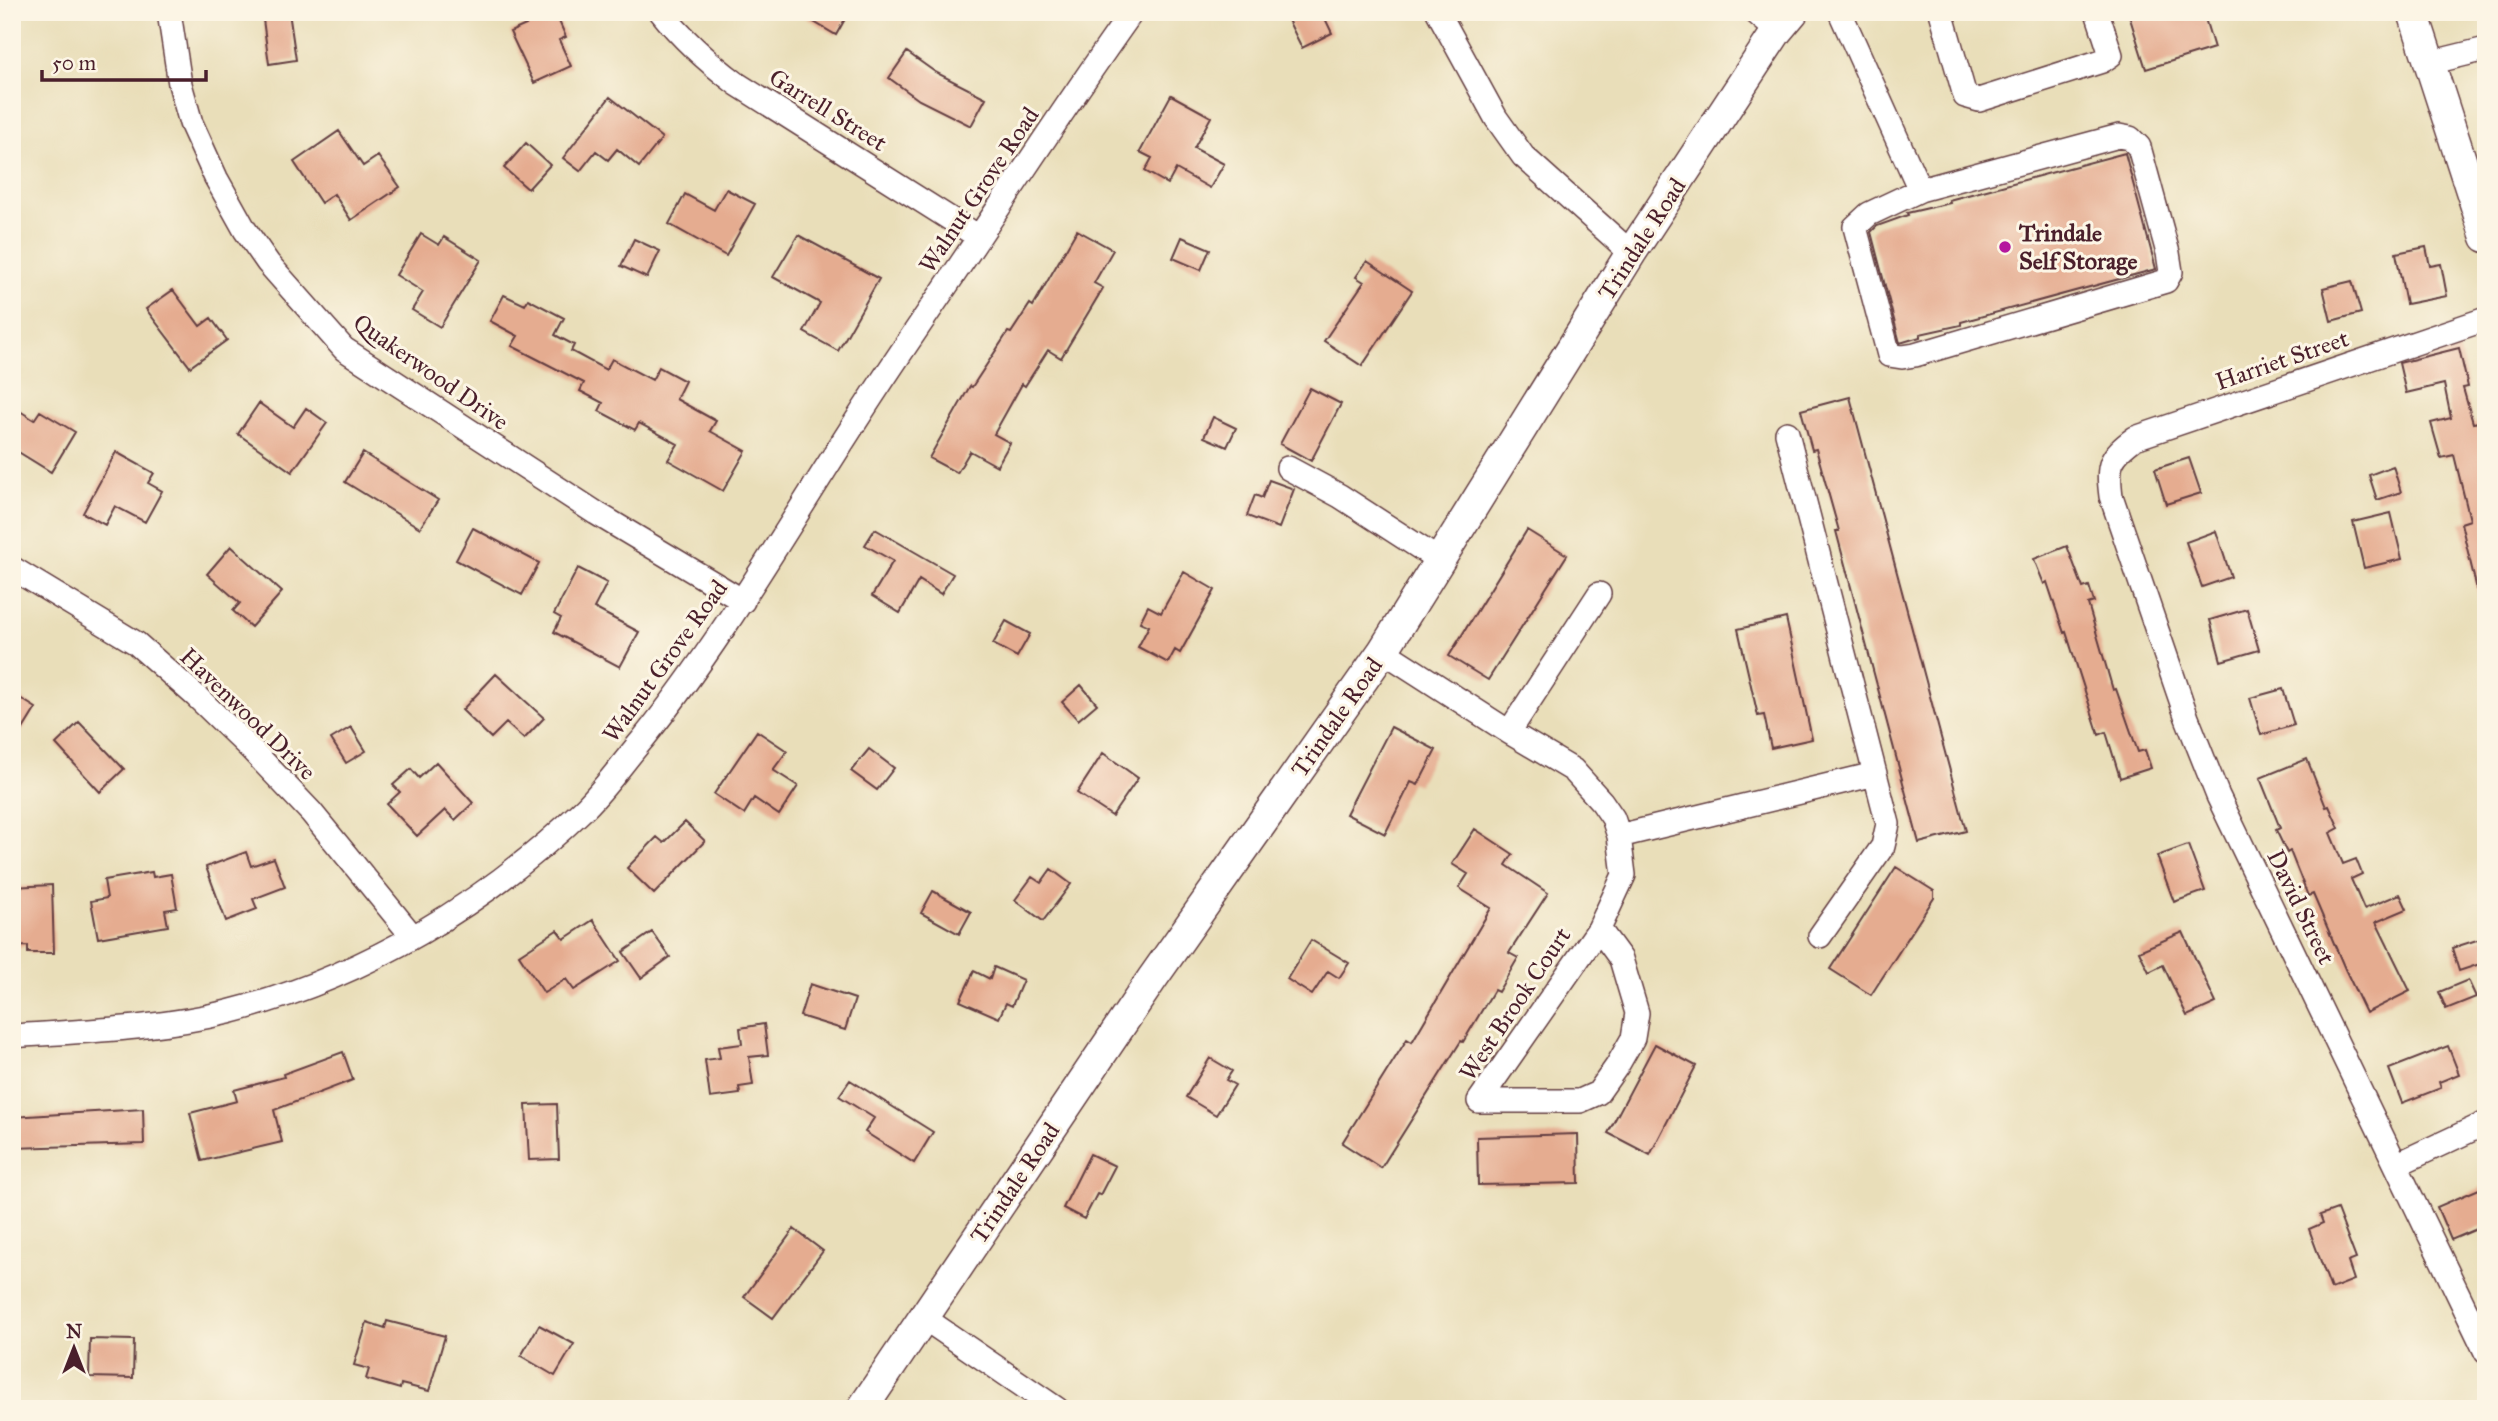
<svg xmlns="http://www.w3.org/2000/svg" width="2498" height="1421" font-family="'IM FELL Great Primer',serif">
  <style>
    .building { fill: #e5ac90 }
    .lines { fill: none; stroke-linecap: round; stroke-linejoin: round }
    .minor-casing { stroke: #623c40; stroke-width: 26 }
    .major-casing { stroke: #623c40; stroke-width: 33 }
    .minor { stroke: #fff; stroke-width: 23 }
    .major { stroke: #fff; stroke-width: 30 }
    .poi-dot { fill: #b5179e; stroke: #fcf5e5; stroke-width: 2.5 }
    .labels { text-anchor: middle; stroke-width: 6; stroke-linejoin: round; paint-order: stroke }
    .street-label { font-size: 24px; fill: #4a1f2b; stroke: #fcf5e5 }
    .poi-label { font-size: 24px; font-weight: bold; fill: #4a1f2b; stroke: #fcf5e5; text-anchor: start }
  </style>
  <rect width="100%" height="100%" fill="#fcf5e5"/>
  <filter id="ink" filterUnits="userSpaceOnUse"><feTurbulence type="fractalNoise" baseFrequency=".0143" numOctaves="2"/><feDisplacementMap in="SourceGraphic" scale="14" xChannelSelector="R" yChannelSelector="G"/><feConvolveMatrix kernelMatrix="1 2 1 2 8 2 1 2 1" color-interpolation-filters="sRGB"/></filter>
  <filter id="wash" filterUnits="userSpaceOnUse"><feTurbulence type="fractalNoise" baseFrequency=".00686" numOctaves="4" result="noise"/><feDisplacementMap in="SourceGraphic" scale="28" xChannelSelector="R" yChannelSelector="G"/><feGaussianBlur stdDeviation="1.57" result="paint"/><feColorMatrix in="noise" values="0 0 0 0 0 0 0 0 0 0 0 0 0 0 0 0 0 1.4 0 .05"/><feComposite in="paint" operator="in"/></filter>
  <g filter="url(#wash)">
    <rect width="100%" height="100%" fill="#e9deb9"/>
    <g id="blocks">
      <path class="building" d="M262,12H289L296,60L269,64Z
        M520,12H555L566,37L559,40L571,66L534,83L510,32L526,25Z
        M797,12H849L836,35Z
        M1284,12H1322L1332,33L1302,48Z
        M2128,12H2203L2214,48L2146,69Z
        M907,52L935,72L986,98L971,126L919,100L889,78Z
        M1171,95L1211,117L1194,148L1224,164L1210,188L1176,169L1168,184L1145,171L1152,158L1140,152Z
        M610,97L662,138L639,167L617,149L608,160L596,151L580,171L563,158Z
        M339,131L363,166L378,156L400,187L351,220L334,194L321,203L294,162Z
        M526,143L550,165L528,189L504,168Z
        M2125,153L2156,269L1961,322V325L1920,334V337L1900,343L1871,232L1877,226L1908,215L1907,213L1950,203L1949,200Z
        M726,189L755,204L726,256L669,224L685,194L714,210Z
        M1077,230L1113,250L1094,283L1103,288L1061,358L1048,350L1025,386L1022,384L994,434L1010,443L997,466L970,451L957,473L929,458L970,386L972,387L1008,332L1011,333L1030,304L1033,306Z
        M421,234L439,245L444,237L481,260L440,327L412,310L423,292L396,275Z
        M798,235L879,279L838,351L804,332L820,303L773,277Z
        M1182,237L1210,249L1201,270L1173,258Z
        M634,239L660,251L647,278L621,266Z
        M2426,247L2430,266L2441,264L2447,296L2406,304L2396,253Z
        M1367,261L1412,291L1362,366L1324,341L1364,282L1356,277Z
        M2352,281L2361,313L2331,321L2323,288Z
        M173,290L200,326L211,318L227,340L190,367L146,309Z
        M504,295L525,305L528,299L564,318L555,335L574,345L571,351L606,370L612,359L652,380L659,367L685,381L676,399L716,421L710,431L746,451L723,491L668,460L678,444L639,423L635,430L599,411L603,403L580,391L584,383L512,346L518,336L490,321Z
        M2459,348L2468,387L2463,388L2473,423L2479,422L2486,445V599L2482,600L2479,598L2461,523L2470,520L2454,455L2441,458L2431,423L2451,418L2444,384L2406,393L2399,363Z
        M1310,388L1341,404L1311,461L1280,444Z
        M1850,397L1966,831L1919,843L1836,531H1839L1816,449L1812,450L1801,410Z
        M259,403L293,427L306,408L327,423L292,472L238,434Z
        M12,406L34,420L40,411L75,432L51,472L12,448Z
        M1213,417L1236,428L1227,447L1204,437Z
        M116,452L154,473L148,483L162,491L145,522L115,506L105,525L83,513Z
        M363,453L438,500L420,528L345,482Z
        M2189,458L2201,493L2166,504L2155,469Z
        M2393,466L2401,492L2377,500L2369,475Z
        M1269,480L1294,489L1279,528L1247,516L1255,495L1262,498Z
        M2391,513L2402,559L2364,568L2353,522Z
        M473,528L539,563L522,595L456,560Z
        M875,529L953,574L941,594L919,580L900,613L872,596L893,561L865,545Z
        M1527,530L1567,555L1488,680L1449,656Z
        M2216,531L2231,577L2202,587L2186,542Z
        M231,546L282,592L251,627L233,611L240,603L207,574Z
        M2067,546L2083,588L2089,586L2094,602L2088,604L2113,690L2116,689L2138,752L2145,750L2151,768L2120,778L2106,732L2099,735L2066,632L2064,633L2047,582L2044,584L2034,559Z
        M578,568L607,583L594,608L639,632L620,667L554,632L561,618L554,614Z
        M1184,572L1215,590L1180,653L1175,650L1168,663L1138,647L1149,626L1140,622L1148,606L1161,613Z
        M2247,609L2259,650L2221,661L2210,620Z
        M1786,618L1812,739L1771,748L1764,715L1758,716L1738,629Z
        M1006,621L1030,634L1017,657L993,644Z
        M496,674L544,718L524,739L506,723L491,738L462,710Z
        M1081,685L1097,704L1078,720L1062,702Z
        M2283,689L2294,725L2261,735L2250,698Z
        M12,693L36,708L12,747Z
        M79,722L124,769L100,792L56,744Z
        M351,727L366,751L346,763L331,739Z
        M1391,727L1436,750L1418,785L1411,782L1385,834L1346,814Z
        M757,731L787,751L773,770L798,786L779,815L754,798L744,814L714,794Z
        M869,749L894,768L877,790L851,771Z
        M1103,753L1138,778L1112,816L1077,793Z
        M2307,759L2326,807L2329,806L2339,828L2330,833L2343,864L2356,859L2362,874L2351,879L2364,909L2400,894L2407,909L2376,922L2410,991L2366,1013L2345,969L2313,894L2308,896L2290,851L2287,853L2276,830L2280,828L2260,778Z
        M436,762L473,803L455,820L445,810L417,836L387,804L400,792L393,785L411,769L419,778Z
        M685,822L705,841L654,894L627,868L657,837L664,843Z
        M1475,829L1513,854L1506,865L1548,893L1509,953L1518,958L1498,992L1494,990L1463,1042L1461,1041L1381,1168L1342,1143L1407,1039L1412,1042L1491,908L1459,888L1468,874L1452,864Z
        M2188,845L2205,891L2174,902L2157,856Z
        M246,852L251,866L274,858L285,887L253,899L257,909L226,921L206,867Z
        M1896,867L1934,891V898L1871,995L1830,969Z
        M1051,869L1071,884L1043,921L1015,900L1032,877L1041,883Z
        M152,872L153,877L171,874L177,908L165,910L168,926L98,938L91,901L107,898L104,880Z
        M52,885L54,953H28V946L12,947V887Z
        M933,891L971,912L959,934L921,913Z
        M593,920L620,961L574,990L566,979L544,993L519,955L557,930L564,939Z
        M652,932L670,957L641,978L623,952Z
        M2183,932L2216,1003L2187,1016L2163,965L2149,972L2139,951Z
        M2486,937V962L2459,971L2452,948Z
        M1311,940L1349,963L1339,978L1328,971L1312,995L1287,979Z
        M994,967L1023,980L1012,1006L1006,1003L999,1018L960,1001L974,971L990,979Z
        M2468,980L2476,997L2446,1009L2439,992Z
        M810,984L855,999L845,1030L800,1016Z
        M764,1024L768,1055L749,1057L753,1085L739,1087L740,1094L710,1098L705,1060L720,1058L718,1047L742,1044L740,1028Z
        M1655,1044L1696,1066L1650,1155L1608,1133Z
        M2448,1046L2459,1074L2439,1082L2441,1088L2402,1103L2389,1069Z
        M343,1052L353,1080L274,1110L282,1142L202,1161L190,1113L237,1101L234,1090L284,1077L283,1074Z
        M1210,1058L1232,1071L1226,1080L1235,1085L1216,1115L1186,1097Z
        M850,1080L933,1132L914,1163L865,1132L874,1118L839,1096Z
        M557,1104L559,1159L529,1160L526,1105Z
        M143,1109L144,1144L12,1148V1117Z
        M1578,1134L1579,1183L1478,1185L1477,1137Z
        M1090,1154L1115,1166L1100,1195L1097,1194L1084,1219L1063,1208Z
        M2486,1186V1225L2451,1240L2437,1207Z
        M2337,1209L2356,1259L2348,1262L2354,1280L2331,1289L2309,1229L2323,1223L2320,1215Z
        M794,1229L823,1251L773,1318L744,1297Z
        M387,1321L445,1336L429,1391L401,1384L400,1389L366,1379L369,1369L354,1365L367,1322L385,1328Z
        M539,1325L574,1344L555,1376L521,1356Z
        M90,1339L134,1340L133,1378L89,1377Z"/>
    </g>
  </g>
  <g filter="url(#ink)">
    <use href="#blocks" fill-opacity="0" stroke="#623c40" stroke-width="2"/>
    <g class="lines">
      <defs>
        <path id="minor" d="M169,12L180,84L191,123L216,178L245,230L268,263L344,349L596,513L743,601
          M661,12C683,40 708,62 737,84L979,237
          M1438,12L1496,118L1523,156L1631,253
          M1755,12L1777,31
          M1840,12L1920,190
          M1941,12L1965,96L1979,100L2102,61L2111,55L2097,12
          M2429,63L2486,49
          M2119,136L2130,138L2139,147L2168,253L2171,272L2166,281L1915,355L1902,357L1889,355L1855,227L1869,214L1920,190Z
          M2486,319L2135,438C2109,457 2107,465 2111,496L2187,718L2218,796L2486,1352
          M1787,433L1888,824L1883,846L1820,936
          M1288,468L1340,496L1439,560
          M12,568L136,643L196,696L252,750L311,812L413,937
          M1383,651L1509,732L1573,770L1602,802L1613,818L1619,836L1624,875L1599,929
          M1509,732L1599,594
          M1619,836L1875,774
          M1599,929L1621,959L1637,1013L1633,1038L1617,1066L1598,1093L1580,1101H1479Z
          M12,1036C84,1031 157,1029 228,1012C363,978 487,903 586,807C607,786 624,761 643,739C720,643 782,536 849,432C886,373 926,316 965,258C1020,176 1074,93 1132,12
          M2396,1165L2486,1123
          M924,1318L1057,1409"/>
        <path id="major" d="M2413,12L2486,237
          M862,1409L1152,979L1383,651L1631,253L1777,31L1793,12"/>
      </defs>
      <use href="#minor" class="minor-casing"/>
      <use href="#major" class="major-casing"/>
      <use href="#minor" class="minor"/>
      <use href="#major" class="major"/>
    </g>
  </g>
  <circle class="poi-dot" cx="2005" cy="247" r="7"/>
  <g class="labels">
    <g class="street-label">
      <text transform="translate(828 110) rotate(32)" y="8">Garrell Street</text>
      <text transform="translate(979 190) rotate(-56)" y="8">Walnut Grove Road</text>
      <text transform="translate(1642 239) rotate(-57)" y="8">Trindale Road</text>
      <text transform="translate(2282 360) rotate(-19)" y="8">Harriet Street</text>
      <text transform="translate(431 372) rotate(35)" y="8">Quakerwood Drive</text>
      <text transform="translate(665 661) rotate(-54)" y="8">Walnut Grove Road</text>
      <text transform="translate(248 714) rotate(44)" y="8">Havenwood Drive</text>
      <text transform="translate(1337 717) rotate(-55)" y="8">Trindale Road</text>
      <text transform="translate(2301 907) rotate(64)" y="8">David Street</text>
      <text transform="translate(1515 1004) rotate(-56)" y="8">West Brook Court</text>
      <text transform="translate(1015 1183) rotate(-56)" y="8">Trindale Road</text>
    </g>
    <g class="poi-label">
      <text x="2019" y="241">Trindale<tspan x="2019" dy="28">Self Storage</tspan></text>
    </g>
  </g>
  <rect width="2498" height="1421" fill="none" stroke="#fcf5e5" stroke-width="42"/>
  <g transform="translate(74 1348)" stroke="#fcf5e5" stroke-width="5" paint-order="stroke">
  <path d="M0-5L12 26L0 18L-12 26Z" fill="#4a1f2b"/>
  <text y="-10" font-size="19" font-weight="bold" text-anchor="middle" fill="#4a1f2b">N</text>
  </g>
  <path d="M42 70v10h164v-10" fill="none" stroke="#4a1f2b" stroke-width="3.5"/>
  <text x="52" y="70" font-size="21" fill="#4a1f2b" stroke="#fcf5e5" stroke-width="5" paint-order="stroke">50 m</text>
</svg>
